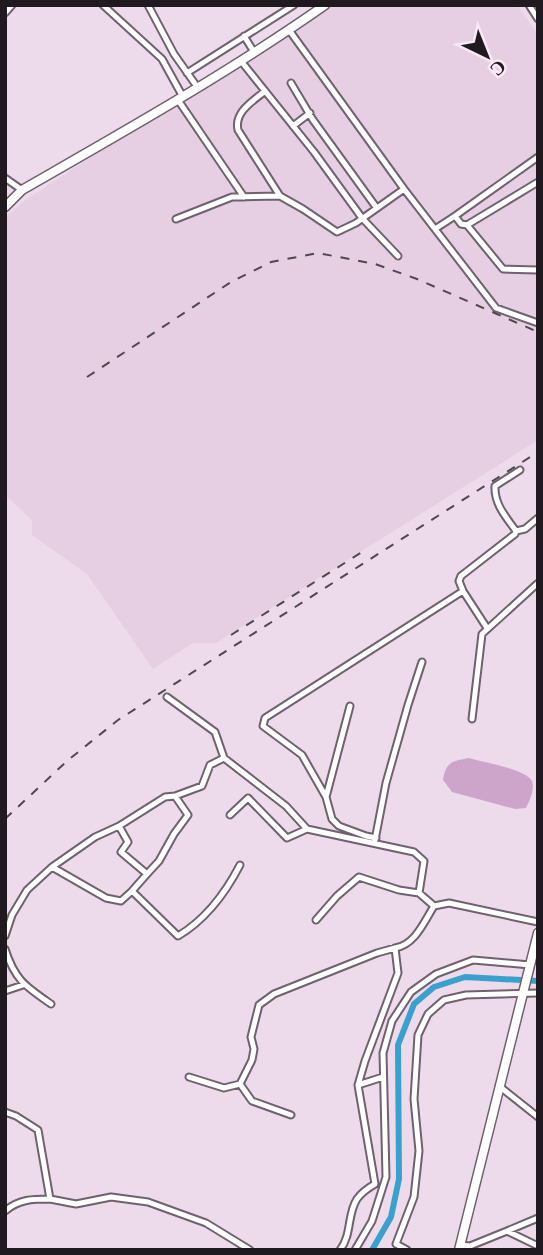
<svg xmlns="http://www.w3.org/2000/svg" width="543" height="1255" font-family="'Times New Roman',serif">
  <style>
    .built { fill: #e6cee3 }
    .green { fill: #cda5ca }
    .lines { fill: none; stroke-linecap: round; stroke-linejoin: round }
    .canal { stroke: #3aa1ce; stroke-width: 6 }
    .street-casing { stroke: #70616f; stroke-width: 9 }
    .secondary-casing { stroke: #70616f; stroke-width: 11 }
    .street { stroke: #fff; stroke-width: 5 }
    .secondary { stroke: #fff; stroke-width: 8 }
    .rail { stroke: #50474f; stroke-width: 2; stroke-dasharray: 9 9; stroke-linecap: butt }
  </style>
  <rect width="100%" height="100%" fill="#eddbeb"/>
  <path class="built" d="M321,5H517L538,35V440L216,643H193L153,669L87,574L32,535V520L5,495V218L24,201Z"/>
  <path class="green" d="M469,758C482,762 526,769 532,781C535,789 530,800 526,808L515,809L452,792L443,780C446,762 452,761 469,758Z"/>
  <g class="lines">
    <path class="canal" d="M372,1250L391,1217L399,1179L398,1045L414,1004L434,987L465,977L538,981"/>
    <defs>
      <path id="street" d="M103,5L162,59L183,97
        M148,5L174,54L198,88
        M529,5L538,19
        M5,13L12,5
        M289,30L404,189L496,308L538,323
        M244,36L254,52
        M241,61L314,152L362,218L398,256
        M187,73L294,5
        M291,83L313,120L376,207
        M265,91C252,102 234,112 238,130L280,196
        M178,100L244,197
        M293,126L310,113
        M5,178L22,190
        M455,216L538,157
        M176,219L232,197L280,196L303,209L337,232L356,223L404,189
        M467,225L503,269L538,270
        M435,229L455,216L461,224L467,225L538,182
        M516,531L525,529L538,518
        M487,628L463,591L459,581L461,576L515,534L516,531C506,517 494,504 495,486L520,470
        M167,697L215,732L224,758L286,806L307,829L414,852L424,861L419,893
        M472,719L482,634L538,583
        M175,796L202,786L210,765L224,758
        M326,797L350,706
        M230,815L248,798L287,838L307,829
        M119,826L128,842L121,852L147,874L132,891
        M376,838L366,836L339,826L332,819L326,797L302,755L263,726L265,718L463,591
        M375,840L386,783L408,705L422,662
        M52,867L106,898L121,901L132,891L178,936C205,920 226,892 240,865
        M316,920L337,896L359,877L399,890L419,893L434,906
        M5,936L12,915L27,890L52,867L95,837L119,826L165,797L175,796L188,815L174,834L159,861L147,874
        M395,948C415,945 424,922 434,906L449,903L538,922
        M5,949C15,980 25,986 51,1004
        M5,991L23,985
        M189,1077L224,1088L240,1084
        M358,1085L383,1077
        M499,1086L538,1117
        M5,1112L16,1116L38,1130L50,1199C33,1199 19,1199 5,1211
        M291,1115L252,1101L240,1084L252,1060L254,1049L251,1037L259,1005L274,994L377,953L395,948L398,973L365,1061L358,1085L375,1184C368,1188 362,1192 357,1199C347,1214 352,1235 340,1250
        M50,1199L76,1204L111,1197L148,1202L206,1223L250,1250
        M507,1231L538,1218
        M460,1245L470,1246L507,1231L538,1246
        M355,1250L372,1221L386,1177L383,1053L392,1021L411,992L436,974L473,960L530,965
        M407,1250L396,1244L414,1197L419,1151L414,1099L418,1035L428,1014L444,1000L466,995L538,993"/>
      <path id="secondary" d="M5,207L22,190C125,131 228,73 325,5
        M459,1250L538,933"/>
    </defs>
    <use href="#street" class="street-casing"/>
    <use href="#secondary" class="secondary-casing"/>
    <use href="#street" class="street"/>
    <use href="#secondary" class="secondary"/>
    <path class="rail" d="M87,377L231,282L271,262L318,253L375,264L417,279L538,332
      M231,635L362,552
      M5,819L67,761L118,720L538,452"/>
  </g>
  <rect width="543" height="1255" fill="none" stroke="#201a20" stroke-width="14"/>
  <g transform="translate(487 56) rotate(137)" stroke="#fae8f8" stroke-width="5" paint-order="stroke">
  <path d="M0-5L12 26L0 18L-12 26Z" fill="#201a20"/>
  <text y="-10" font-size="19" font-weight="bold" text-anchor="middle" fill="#201a20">С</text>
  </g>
</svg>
